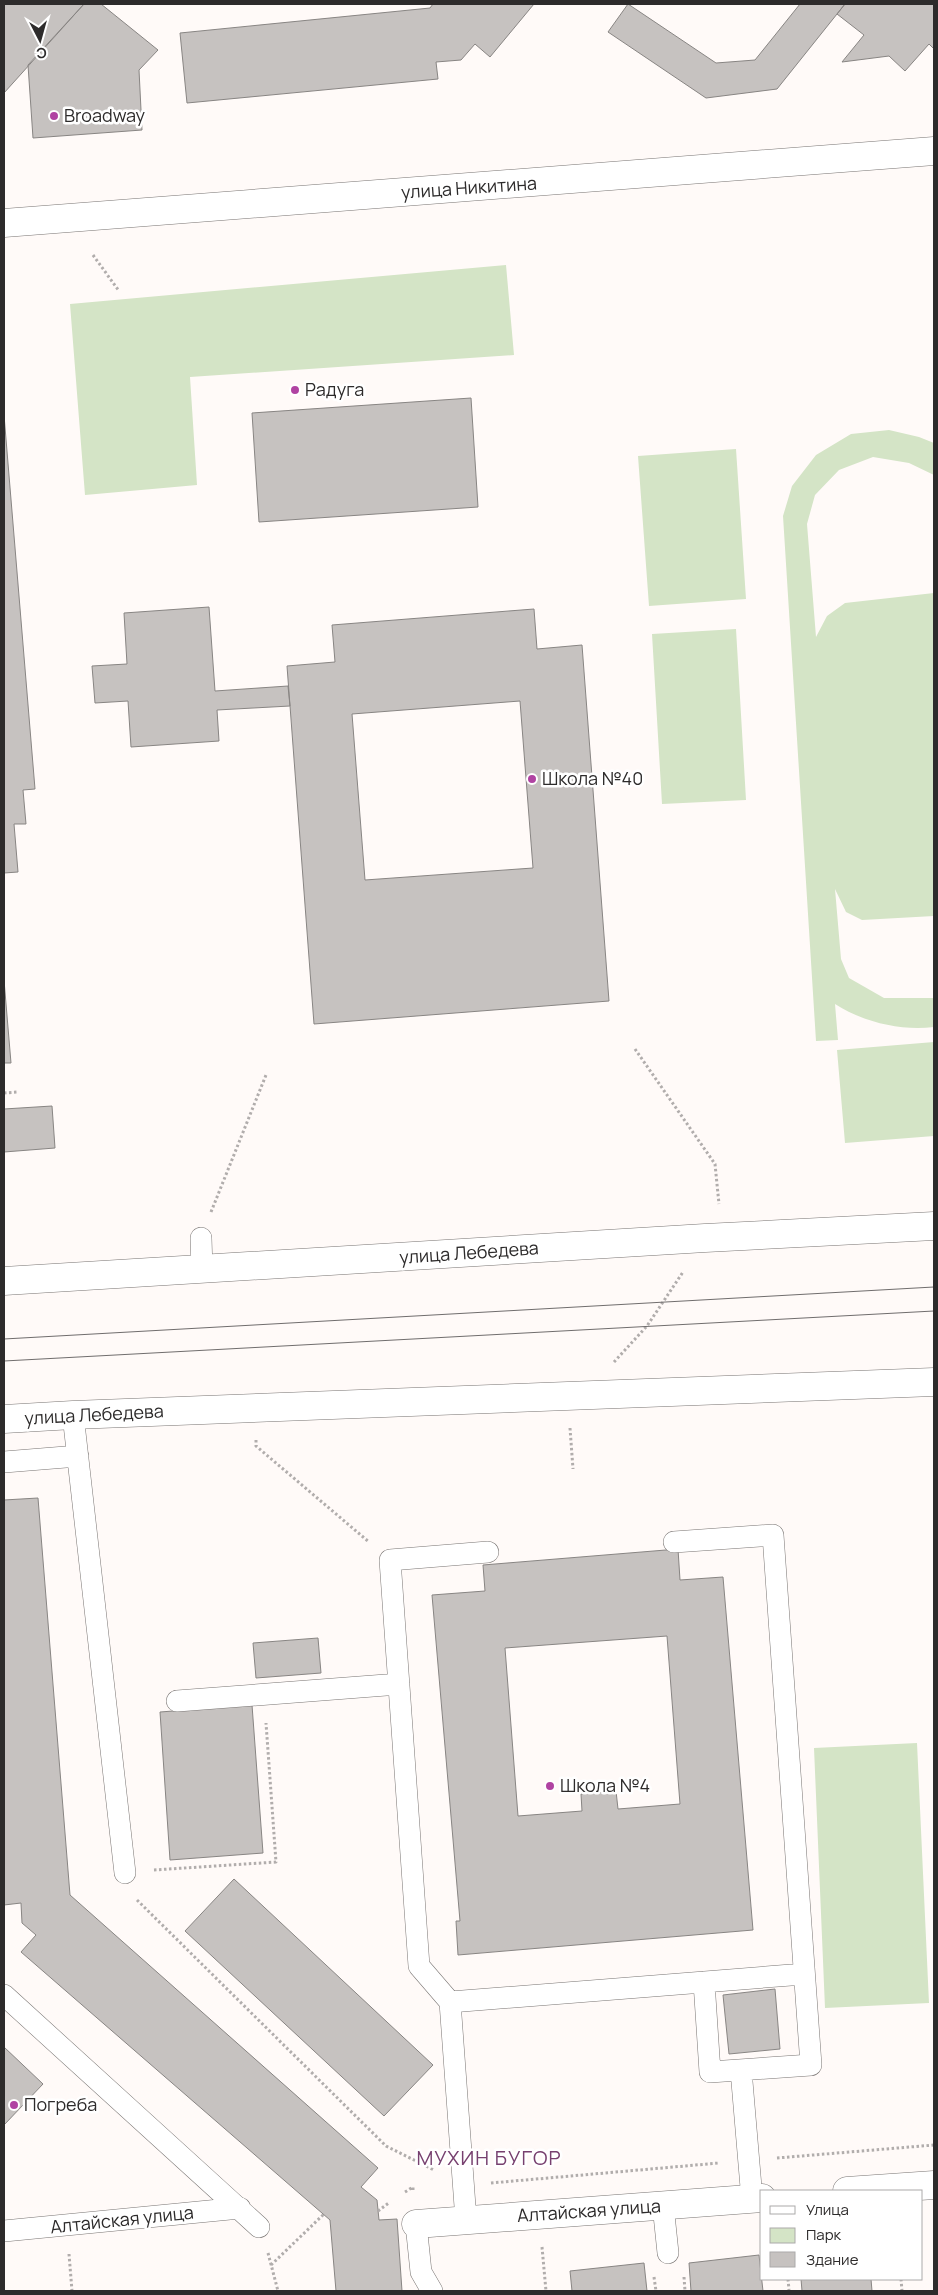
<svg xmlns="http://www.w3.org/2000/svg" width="938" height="2295" font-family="Manrope,sans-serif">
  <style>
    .green { fill: #d4e4c6 }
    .building { fill: #c6c2c0; stroke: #888583; fill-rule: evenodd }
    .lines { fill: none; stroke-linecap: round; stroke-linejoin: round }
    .service-casing { stroke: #797573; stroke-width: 22 }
    .minor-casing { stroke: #797573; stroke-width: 29 }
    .tertiary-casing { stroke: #797573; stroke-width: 29 }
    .path { stroke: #b1adac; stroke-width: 3; stroke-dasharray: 2.5 2.5; stroke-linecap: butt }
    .service { stroke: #fff; stroke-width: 21 }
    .minor { stroke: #fff; stroke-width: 28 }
    .tertiary { stroke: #fff; stroke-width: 28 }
    .tram { stroke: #706d6d; stroke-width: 1 }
    .poi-dot { fill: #b043a2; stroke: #fff; stroke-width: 2 }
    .labels { text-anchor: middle; stroke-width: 5; stroke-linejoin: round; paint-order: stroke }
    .poi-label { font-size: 18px; fill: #2d2b2b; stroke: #fff; text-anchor: start }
    .street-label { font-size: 18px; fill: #2d2b2b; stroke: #fff }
    .quarter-label { font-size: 20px; letter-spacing: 1px; fill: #77406f; stroke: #fff }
  </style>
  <rect width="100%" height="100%" fill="#fffaf8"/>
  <path class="green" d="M506,265L514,355L190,377L197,485L85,495L70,304Z
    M889,430L919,437L934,443V475L909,463L873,457L839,470L815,495L807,524L816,637L827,616L845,603L934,593V916L862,920L846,912L835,889L841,959L849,978L884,998H934V1027C900,1031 863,1022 835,1004L838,1040L816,1041L783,516L792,486L816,455L851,434Z
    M736,449L746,599L649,606L638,456Z
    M736,629L746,800L662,804L652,634Z
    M934,1042V1136L845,1143L837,1050Z
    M917,1743L929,2003L825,2008L814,1748Z"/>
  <path class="building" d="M4,4H84L4,93Z
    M84,4H101L158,50L139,70L142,130L33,138L28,65Z
    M433,4H534L490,57L475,44L461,60L436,62L438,79L187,103L180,33L430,8Z
    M628,4L716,63L755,60L800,4H845L777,89L706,98L608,32Z
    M845,4H934V49L929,44L905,71L889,56L842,62L864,35L837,14Z
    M471,398L478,507L259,522L252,413Z
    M4,415L35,789L23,790L26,824H14L18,872L4,873Z
    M209,607L215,691L288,686L290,706L217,710L219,741L131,747L128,701L95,703L92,666L127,664L124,613Z
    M534,609L537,649L582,645L609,1001L314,1024L287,666L335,662L332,625ZM520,701L533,868L365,880L352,714Z
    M4,980L11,1063H4Z
    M52,1106L55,1148L4,1152V1109Z
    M38,1498L70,1895L378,2168L361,2187L377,2200L379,2220L397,2219L402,2291H336L330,2220L21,1952L36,1935L22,1923L21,1903L4,1905V1500Z
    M678,1549L680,1580L723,1577L753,1930L458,1955L456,1921H460L432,1595L485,1591L483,1565ZM667,1636L680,1804L618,1809L616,1791L581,1794L582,1811L518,1816L505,1648Z
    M318,1638L321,1673L256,1678L253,1643Z
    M252,1705L263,1853L170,1860L160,1712Z
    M234,1879L433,2065L384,2116L185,1931Z
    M775,1989L780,2049L729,2054L723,1995Z
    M4,2047L43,2084L4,2125Z
    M759,2255L763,2291H691L689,2263Z
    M644,2263L647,2291H572L570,2271Z
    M801,2279H871L872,2291H802Z"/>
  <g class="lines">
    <defs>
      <path id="service" d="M201,1238L202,1270
        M73,1415L125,1873
        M4,1462L78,1456
        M674,1542L773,1535L811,2065L710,2072L704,1982
        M177,1701L399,1684
        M4,1995L259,2227
        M450,2002L419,1966L390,1560L488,1552
        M741,2070L752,2199
        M663,2205L668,2253
        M466,2220L450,2002L804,1974
        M416,2224L421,2272L432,2291
        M4,2231L240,2208"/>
      <path id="minor" d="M4,1281L705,1238L934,1226
        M4,1419L73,1415L934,1382
        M847,2191L934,2185
        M416,2224L762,2198"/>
      <path id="tertiary" d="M4,223L934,151"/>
    </defs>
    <use href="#service" class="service-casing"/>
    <use href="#minor" class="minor-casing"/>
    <use href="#tertiary" class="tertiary-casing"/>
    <path class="path" d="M93,255L119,291
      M635,1049L715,1164L719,1204
      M4,1093L18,1092
      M211,1212L266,1075
      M614,1362L647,1326L683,1272
      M570,1428L573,1469
      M256,1440V1446L369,1542
      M154,1870L276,1862L266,1723
      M137,1900L386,2146L434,2170
      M777,2158L934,2145
      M491,2183L719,2163
      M405,2192L413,2187V2191
      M378,2211L390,2202
      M542,2247L546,2291
      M268,2253L278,2291
      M69,2254L72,2291
      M271,2265L324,2214
      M654,2277L656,2291
      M684,2277L685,2291
      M788,2279L789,2290
      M901,2279L902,2291"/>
    <use href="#service" class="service"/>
    <use href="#minor" class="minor"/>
    <use href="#tertiary" class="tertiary"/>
    <path class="tram" d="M4,1339L934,1287
      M4,1361L934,1311"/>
  </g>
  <g class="poi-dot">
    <circle cx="54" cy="116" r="5"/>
    <circle cx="295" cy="390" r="5"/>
    <circle cx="532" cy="779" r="5"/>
    <circle cx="550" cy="1786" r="5"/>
    <circle cx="14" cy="2105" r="5"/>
  </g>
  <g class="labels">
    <g class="poi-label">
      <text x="64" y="122">Broadway</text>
      <text x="305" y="396">Радуга</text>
      <text x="542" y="785">Школа №40</text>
      <text x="560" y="1792">Школа №4</text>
      <text x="24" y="2111">Погреба</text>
    </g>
    <g class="street-label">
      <text transform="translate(469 188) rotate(-4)" y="6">улица Никитина</text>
      <text transform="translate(469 1253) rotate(-4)" y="6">улица Лебедева</text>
      <text transform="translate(94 1415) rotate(-3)" y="6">улица Лебедева</text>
      <text transform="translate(589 2211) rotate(-4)" y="6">Алтайская улица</text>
      <text transform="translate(122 2220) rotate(-6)" y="6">Алтайская улица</text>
    </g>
    <g class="quarter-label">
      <text x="489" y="2165">МУХИН БУГОР</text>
    </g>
  </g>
  <rect width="938" height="2295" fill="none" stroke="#2d2b2b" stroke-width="10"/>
  <rect x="760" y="2190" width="162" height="90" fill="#ffffff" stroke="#abaaaa"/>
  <rect x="770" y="2206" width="25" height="8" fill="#ffffff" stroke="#abaaaa"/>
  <text x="806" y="2215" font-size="15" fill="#2d2b2b">Улица</text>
  <rect x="770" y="2228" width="25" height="15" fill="#d4e4c6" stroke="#abaaaa"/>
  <text x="806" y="2240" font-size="15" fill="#2d2b2b">Парк</text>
  <rect x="770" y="2252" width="25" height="15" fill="#c6c2c0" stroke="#abaaaa"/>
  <text x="806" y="2265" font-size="15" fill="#2d2b2b">Здание</text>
  <g transform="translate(40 40) rotate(174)" stroke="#ffffff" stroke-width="4" paint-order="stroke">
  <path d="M0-4L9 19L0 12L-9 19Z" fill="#2d2b2b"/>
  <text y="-8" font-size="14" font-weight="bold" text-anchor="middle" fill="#2d2b2b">С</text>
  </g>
</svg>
